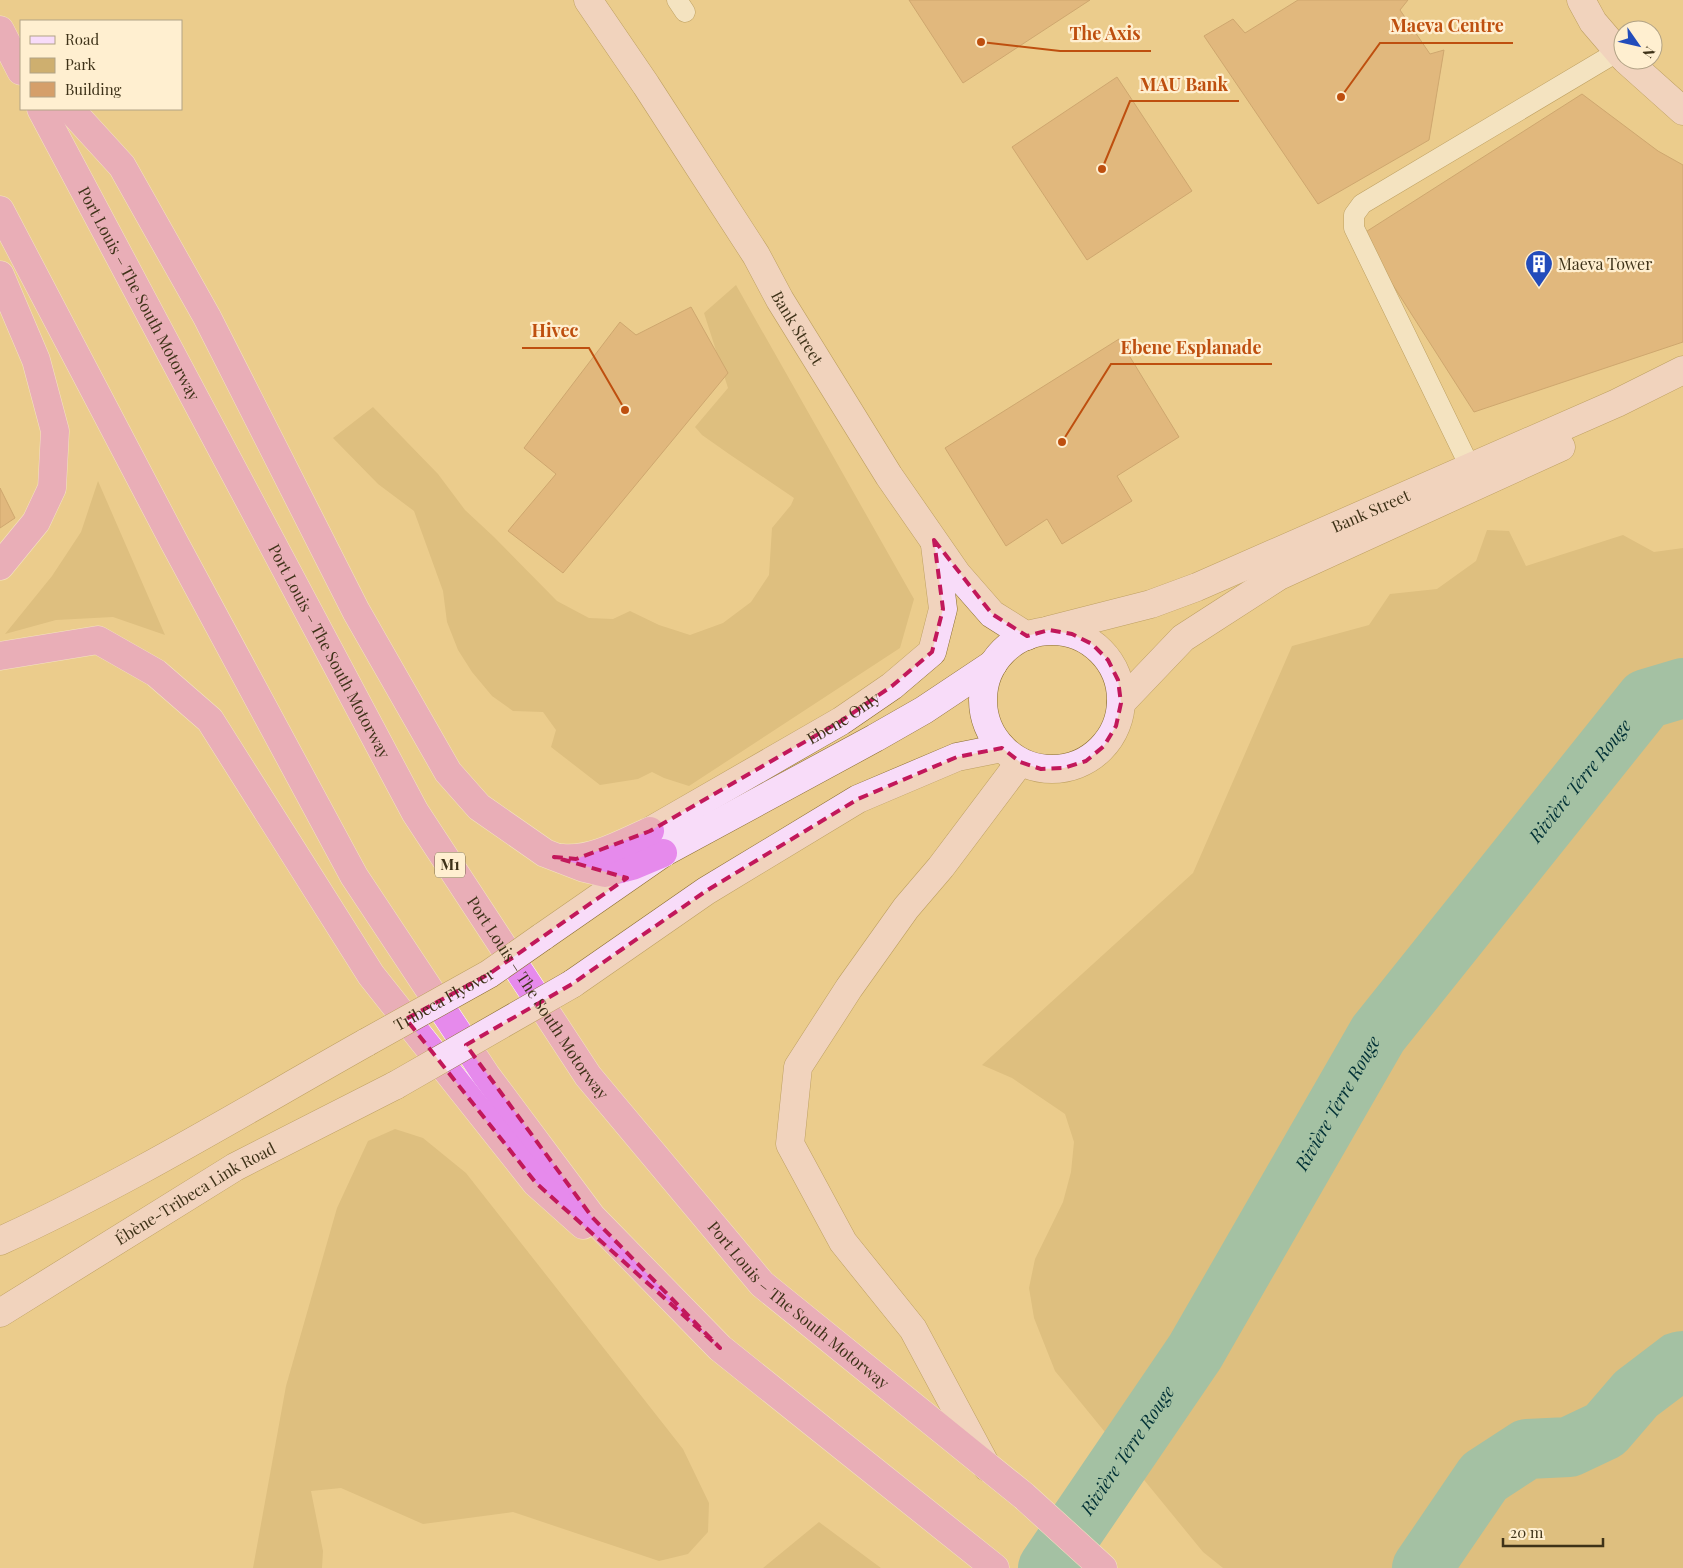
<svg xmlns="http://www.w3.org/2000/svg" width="1683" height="1568" font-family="'Playfair Display',serif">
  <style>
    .green { fill: #ceaf6f }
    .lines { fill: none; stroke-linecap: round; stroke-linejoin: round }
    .river { stroke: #4eb3be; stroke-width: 60 }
    .building { fill: #d59f6a; stroke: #ab7a4a }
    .lane-casing { stroke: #886b2c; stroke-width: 21 }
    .secondary-casing { stroke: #886b2c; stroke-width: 29 }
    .highway-casing { stroke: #fff; stroke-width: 29 }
    .lane { stroke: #fff; stroke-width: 20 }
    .secondary { stroke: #f8dcf9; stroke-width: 28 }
    .highway { stroke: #e68aec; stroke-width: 28 }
    .secondary-bridge-casing { stroke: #886b2c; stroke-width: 29; stroke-linecap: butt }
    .secondary-bridge { stroke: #f8dcf9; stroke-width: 28 }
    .marked { fill: none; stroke: #c2185b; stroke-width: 4; stroke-dasharray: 10 6; stroke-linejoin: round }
    .labels { text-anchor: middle; stroke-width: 4.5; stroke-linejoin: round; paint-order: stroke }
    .shield { fill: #ffefd0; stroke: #786b4f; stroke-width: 1 }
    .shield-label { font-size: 15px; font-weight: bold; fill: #3e3218 }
    .poi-label { font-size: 16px; fill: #3e3218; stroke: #ffefd0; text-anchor: start }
    .street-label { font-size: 16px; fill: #3e3218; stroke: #ffefd0 }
    .water-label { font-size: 18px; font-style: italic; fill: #003035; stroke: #ffefd0 }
    .leader { fill: none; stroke: #be4f0f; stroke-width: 2 }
    .callout-dot { fill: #be4f0f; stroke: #ffefd0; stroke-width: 2 }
    .callout-label { font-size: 18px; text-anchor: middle; font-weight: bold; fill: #be4f0f; stroke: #ffefd0; stroke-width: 4.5; stroke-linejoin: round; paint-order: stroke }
  </style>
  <rect width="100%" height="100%" fill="#ebcc8d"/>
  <path class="green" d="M736,285L914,599L900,648L689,786L664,778L652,772L638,779L600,785L551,747L556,730L543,712L513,711L492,696L472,672L458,650L447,622L443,591L414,511L378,484L333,438L373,407L438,474L465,510L494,537L557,601L589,618L613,619L630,611L659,625L690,635L723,623L751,602L769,575L772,528L791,505L794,498L729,454L702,435L695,427L728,388L704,313Z
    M98,481L165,635L113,617L56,620L5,634L52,576L81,532Z
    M1487,530L1509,531L1526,566L1623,535L1654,552L1683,548V1568H1223L1203,1552L1055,1371L1034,1318L1029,1288L1035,1259L1063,1202L1071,1172L1074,1142L1065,1114L1012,1078L982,1065L1193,873L1292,646L1369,625L1390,594L1437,589L1476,561Z
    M395,1129L423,1138L466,1173L683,1449L709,1503L708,1532L688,1554L659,1561L513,1512L423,1524L341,1488L311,1491L323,1551L322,1568H253L286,1386L337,1208L368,1141Z
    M819,1522L881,1568H763Z"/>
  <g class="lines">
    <g class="river">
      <path id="s1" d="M1048,1568L1195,1352L1378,1034L1646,699L1683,688"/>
      <path d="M1422,1568L1484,1477L1527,1449L1569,1447L1605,1430L1636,1394L1678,1362L1683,1361"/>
    </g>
  </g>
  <path class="building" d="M909,0H1090L963,83Z
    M1298,0H1408L1400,10L1430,54L1444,50L1429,140L1318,204L1204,36L1233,19L1245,33Z
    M1117,77L1192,191L1087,260L1012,147Z
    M1582,94L1658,151L1683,165V342L1474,412L1361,235Z
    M691,307L728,373L563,573L508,531L556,474L524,448L620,322L636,335Z
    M1119,339L1179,437L1117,476L1132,501L1062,544L1047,519L1006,546L945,448Z
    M0,488L15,518L0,528Z"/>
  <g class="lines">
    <defs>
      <path id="lane" d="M677,0L685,12
        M1470,467L1354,228V215L1362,204L1617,52"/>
      <g id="secondary">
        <path id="s2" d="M588,0L646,85L756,255L780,300L889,476L957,574L992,614L1027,636"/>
        <path d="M1581,0L1593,22L1623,57"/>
        <path d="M1626,60L1683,111"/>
        <path id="s3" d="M1049,630L1151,604L1197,587L1617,403L1683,370"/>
        <circle cx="1052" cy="700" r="69"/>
        <path d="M1121,703L1183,638L1279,576L1561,447"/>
        <path id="s4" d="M650,831L841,721L892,686L932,652L943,609L935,545"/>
        <path d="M542,937L663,853L875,738L924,710L993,664"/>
        <path d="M572,984L706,891L858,799L957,757L1002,748"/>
        <path d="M0,1241C127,1183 246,1110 367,1042"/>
        <path id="s5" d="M0,1313L235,1167L396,1085"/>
        <path d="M987,1467L913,1329L843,1242L790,1144L798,1067L849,988L906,908L941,867L1020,762"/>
      </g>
      <g id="highway">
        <path d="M0,30L21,71"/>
        <path id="s6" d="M41,109L415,812L588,1076L762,1284L1024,1496L1103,1568"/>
        <path d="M70,109L122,166L207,317L356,611L448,772L479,807L545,853L584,868L605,873L632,866L663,853"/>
        <path d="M0,210L174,542L354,876L486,1075L592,1217L720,1348L995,1568"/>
        <path d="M0,275L36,360L55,431L52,488L36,522L0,566"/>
        <path d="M0,656L98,640L156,673L210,720L371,975L536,1183L583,1225"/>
        <path d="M562,858C592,861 623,843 650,831"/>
      </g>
    </defs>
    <use href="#lane" class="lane-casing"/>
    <use href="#secondary" class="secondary-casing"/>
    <use href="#highway" class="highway-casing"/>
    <use href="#lane" class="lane"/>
    <use href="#secondary" class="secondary"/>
    <use href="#highway" class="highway"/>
    <defs>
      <g id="secondary-bridge">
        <path id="s7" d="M367,1042L489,974L542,937"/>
        <path d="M396,1085L572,984"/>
      </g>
    </defs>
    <use href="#secondary-bridge" class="secondary-bridge-casing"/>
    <use href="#secondary-bridge" class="secondary-bridge"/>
  </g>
  <path d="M0 0H1683V1568H0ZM934,540L992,614L1027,636L1049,630L1072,634L1092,644L1108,660L1118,680L1121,703L1116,726L1104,746L1086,761L1064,768L1041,769L1020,762L1002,748L957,757L858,799L706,891L572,984L466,1045L592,1217L720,1348L536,1183L406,1019L489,974L627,878L554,857L576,859L650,831L841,721L892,686L932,652L943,609Z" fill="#ebcc8d" fill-opacity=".55" fill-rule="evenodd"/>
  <path class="marked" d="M934,540L992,614L1027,636L1049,630L1072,634L1092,644L1108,660L1118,680L1121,703L1116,726L1104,746L1086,761L1064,768L1041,769L1020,762L1002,748L957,757L858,799L706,891L572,984L466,1045L592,1217L720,1348L536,1183L406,1019L489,974L627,878L554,857L576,859L650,831L841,721L892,686L932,652L943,609Z"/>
  <defs>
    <symbol id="building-pin" viewBox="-11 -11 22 30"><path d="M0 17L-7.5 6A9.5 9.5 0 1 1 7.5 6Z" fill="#234cbb" stroke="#ffefd0"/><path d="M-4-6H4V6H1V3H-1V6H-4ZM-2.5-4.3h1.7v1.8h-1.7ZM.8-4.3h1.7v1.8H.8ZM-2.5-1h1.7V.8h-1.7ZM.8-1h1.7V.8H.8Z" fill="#fff"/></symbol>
  </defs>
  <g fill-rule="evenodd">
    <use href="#building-pin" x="1523" y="248" width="32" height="43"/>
  </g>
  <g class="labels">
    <rect class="shield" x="435" y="852.5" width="30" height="25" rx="4"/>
    <g class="shield-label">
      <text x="450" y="870">M1</text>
    </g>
    <g class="poi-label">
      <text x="1558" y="270">Maeva Tower</text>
    </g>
    <g class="street-label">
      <text dy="6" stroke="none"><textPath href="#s6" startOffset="209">Port Louis – The South Motorway</textPath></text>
      <text dy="6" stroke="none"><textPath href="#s2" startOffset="389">Bank Street</textPath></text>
      <text dy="6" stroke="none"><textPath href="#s3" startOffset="344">Bank Street</textPath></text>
      <text dy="6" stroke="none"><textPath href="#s6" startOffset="614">Port Louis – The South Motorway</textPath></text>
      <text dy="6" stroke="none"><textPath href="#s4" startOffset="224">Ebene Only</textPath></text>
      <text dy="6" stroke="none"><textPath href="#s6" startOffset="1019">Port Louis – The South Motorway</textPath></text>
      <text dy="6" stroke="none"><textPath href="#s7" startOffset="88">Tribeca Flyover</textPath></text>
      <text dy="6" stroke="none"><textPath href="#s5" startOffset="229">Ébène-Tribeca Link Road</textPath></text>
      <text dy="6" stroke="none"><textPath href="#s6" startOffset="1424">Port Louis – The South Motorway</textPath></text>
    </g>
    <g class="water-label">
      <text dy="6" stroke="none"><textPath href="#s1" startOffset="952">Rivière Terre Rouge</textPath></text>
      <text dy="6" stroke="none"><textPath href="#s1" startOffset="548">Rivière Terre Rouge</textPath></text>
      <text dy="6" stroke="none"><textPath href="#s1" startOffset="142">Rivière Terre Rouge</textPath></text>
    </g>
  </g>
  <path class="leader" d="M1341 97L1380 43H1513M981 42L1060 51H1151M1102 169L1130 101H1239M625 410L589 348H522M1062 442L1111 364H1272"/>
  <g class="callout-dot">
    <circle cx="1341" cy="97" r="5"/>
    <circle cx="981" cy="42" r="5"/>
    <circle cx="1102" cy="169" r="5"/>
    <circle cx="625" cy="410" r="5"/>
    <circle cx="1062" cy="442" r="5"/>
  </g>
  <g class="callout-label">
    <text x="1447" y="32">Maeva Centre</text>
    <text x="1105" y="40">The Axis</text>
    <text x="1184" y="91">MAU Bank</text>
    <text x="555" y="337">Hivec</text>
    <text x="1191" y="354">Ebene Esplanade</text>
  </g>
  <rect x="20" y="20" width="162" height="90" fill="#ffefd0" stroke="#b2a386"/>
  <rect x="30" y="36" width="25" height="8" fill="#f8dcf9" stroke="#b2a386"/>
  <text x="65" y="45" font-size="15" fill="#3e3218">Road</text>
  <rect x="30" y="58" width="25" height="15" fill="#ceaf6f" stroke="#b2a386"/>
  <text x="65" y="70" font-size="15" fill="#3e3218">Park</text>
  <rect x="30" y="82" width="25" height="15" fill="#d59f6a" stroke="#b2a386"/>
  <text x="65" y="95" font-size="15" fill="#3e3218">Building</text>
  <g transform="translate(1638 45) rotate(124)"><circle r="24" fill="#ffefd0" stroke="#b2a386"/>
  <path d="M0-4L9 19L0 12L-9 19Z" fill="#234cbb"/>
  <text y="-8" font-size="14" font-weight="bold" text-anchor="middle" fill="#3e3218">N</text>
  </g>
  <path d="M1503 1538v8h100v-8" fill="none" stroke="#3e3218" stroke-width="2.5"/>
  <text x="1510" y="1538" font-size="15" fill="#3e3218" stroke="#ffefd0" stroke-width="4" paint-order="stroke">20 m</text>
</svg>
